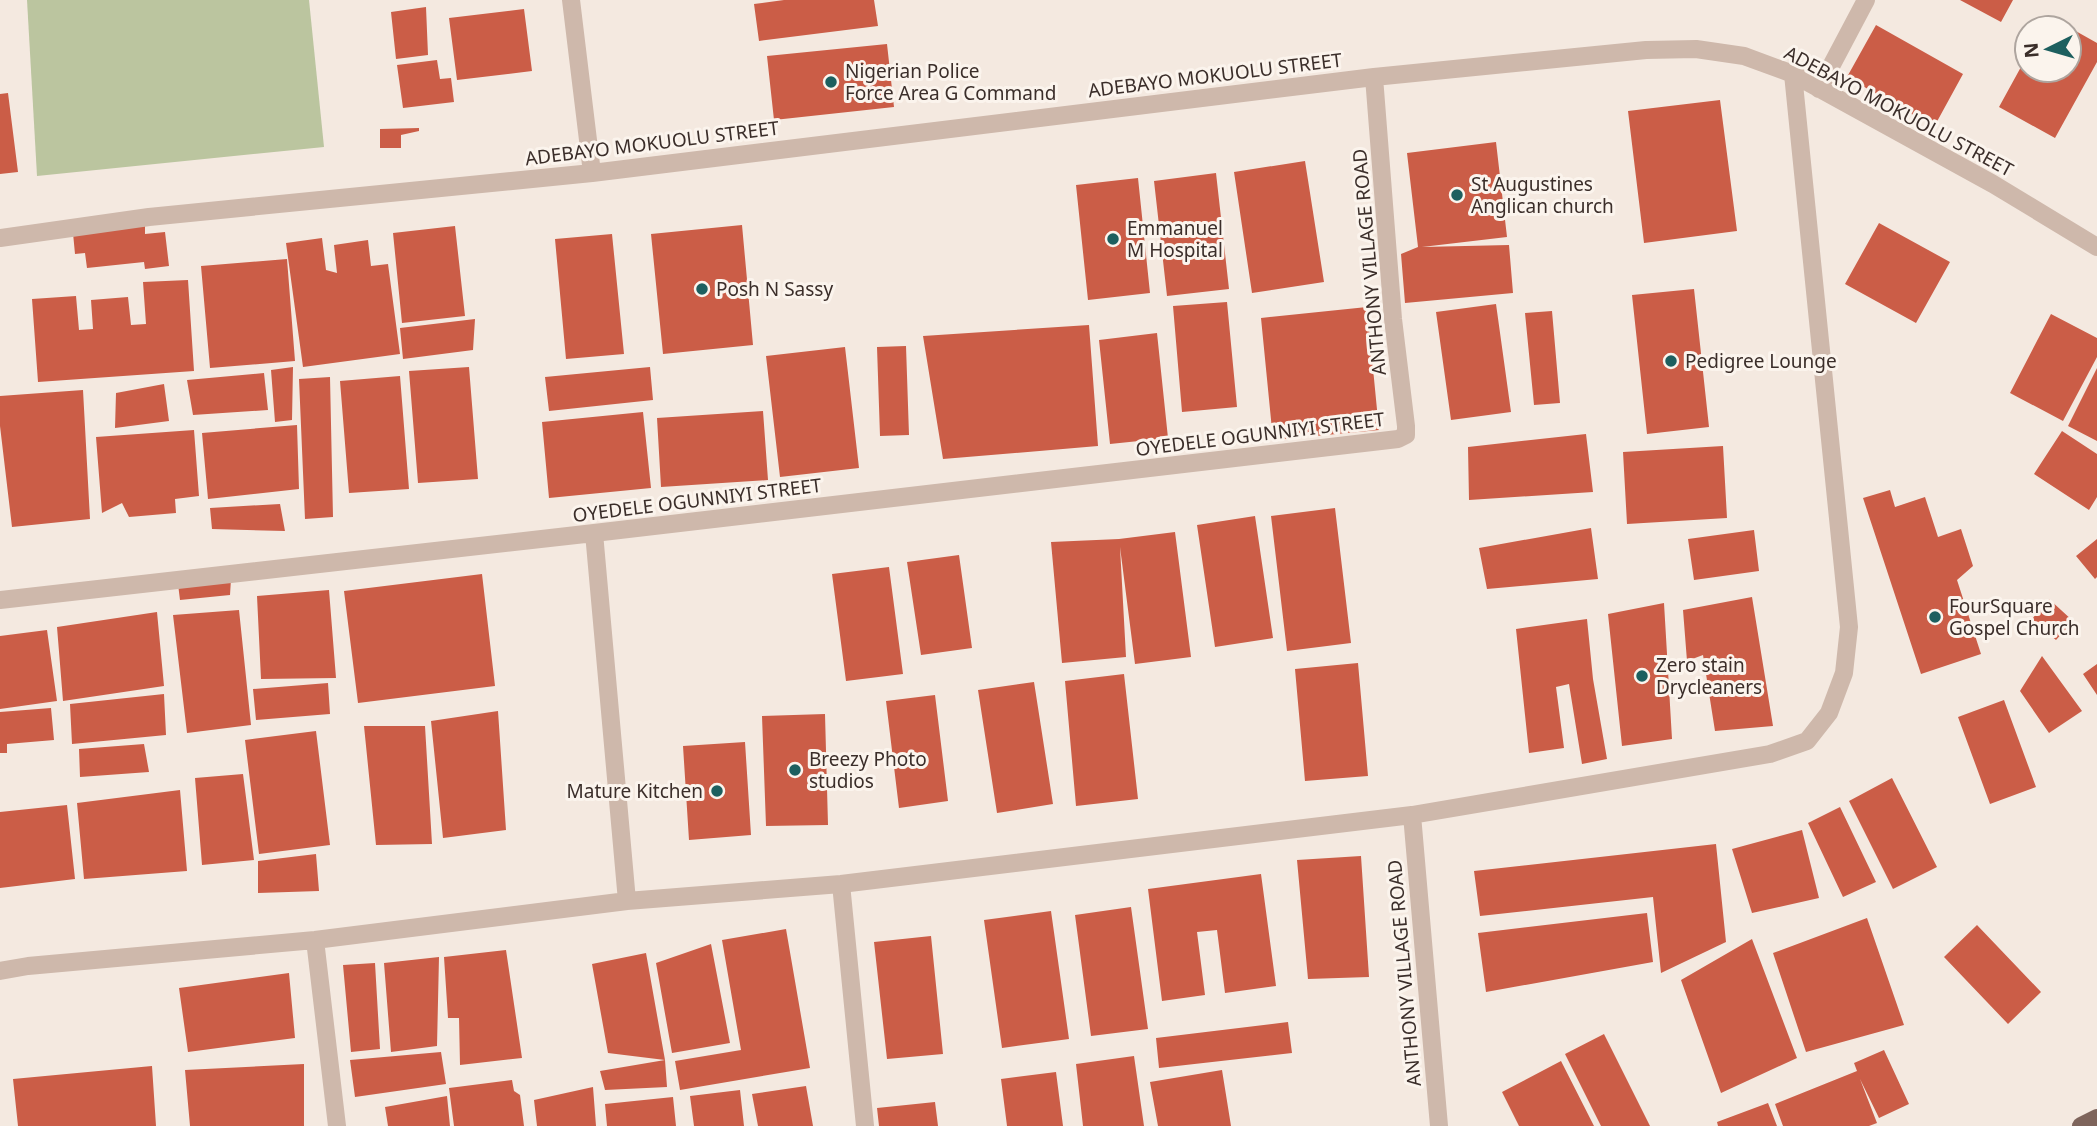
<svg xmlns="http://www.w3.org/2000/svg" width="2097" height="1126" font-family="'Noto Sans',sans-serif">
  <style>
    .green { fill: #bbc59f }
    .building { fill: #cb5d47 }
    .lines { fill: none; stroke-linecap: round; stroke-linejoin: round }
    .minor { stroke: #ceb8ab; stroke-width: 18 }
    .primary { stroke: #7e645b; stroke-width: 18 }
    .poi-dot { fill: #1d5f5f; stroke: #fbf4ed; stroke-width: 2.5 }
    .labels { text-anchor: middle; stroke-width: 6; stroke-linejoin: round; paint-order: stroke }
    .poi-label { font-size: 19px; fill: #3b2e2a; stroke: #fbf4ed; text-anchor: start }
    .street-label { font-size: 19px; fill: #3b2e2a; stroke: #fbf4ed }
  </style>
  <rect width="100%" height="100%" fill="#f4e9e0"/>
  <path class="green" d="M27,0H309L324,147L37,176Z"/>
  <path class="building" d="M784,0H874L878,26L759,41L754,4Z
    M1960,0H2013L2001,22Z
    M426,7L428,55L396,59L391,12Z
    M524,9L532,71L457,80L449,18Z
    M2049,16L2097,43V62L2055,138L1999,107L2027,56V70H2069V28H2042Z
    M1876,25L1963,74L1934,127L1847,77Z
    M887,44L894,107L774,120L767,56Z
    M437,60L440,79L451,78L454,102L403,108L397,65Z
    M8,93L18,172L0,174V94Z
    M1720,100L1737,231L1644,243L1628,111Z
    M419,128V131L401,135V148H380V129Z
    M1496,142L1507,237L1422,247L1509,245L1513,293L1405,303L1401,254L1418,247L1407,153Z
    M1305,161L1324,282L1252,293L1234,172Z
    M1216,173L1229,289L1167,296L1154,181Z
    M1138,178L1150,293L1088,300L1076,185Z
    M1879,223L1950,262L1916,323L1845,284Z
    M742,225L753,345L663,354L651,234Z
    M145,226V234L165,232L169,266L145,269L144,262L87,268L85,253L75,254L73,233Z
    M455,226L465,316L402,323L393,233Z
    M612,234L624,354L566,359L555,239Z
    M322,238L326,270L337,273L334,245L368,240L371,266L388,264L400,354L303,367L286,243Z
    M287,259L295,361L210,368L201,266Z
    M188,280L194,371L38,382L32,299L76,296L79,330L93,329L91,300L128,297L131,325L146,324L143,282Z
    M1694,289L1709,427L1647,434L1632,295Z
    M1227,302L1237,407L1182,412L1173,306Z
    M1496,304L1511,412L1451,420L1436,312Z
    M1367,307L1379,430L1273,440L1261,318Z
    M1552,311L1560,403L1534,405L1525,313Z
    M2051,314L2097,338V357L2063,421L2010,393Z
    M475,319L473,350L403,359L400,328Z
    M1089,325L1098,446L943,459L923,336Z
    M1157,333L1168,438L1110,444L1099,340Z
    M906,346L909,435L880,436L877,347Z
    M845,347L859,468L780,477L766,356Z
    M293,367L292,420L275,422L271,370Z
    M469,367L478,479L418,483L409,371Z
    M650,367L653,400L549,411L545,377Z
    M2097,368V441L2068,426Z
    M264,373L268,410L193,415L187,380Z
    M400,376L409,489L349,493L340,381Z
    M330,377L333,517L305,519L299,379Z
    M164,384L169,421L115,428L116,393Z
    M83,390L90,519L12,527L0,426V396Z
    M763,411L768,480L661,487L657,418Z
    M643,412L651,488L549,498L542,422Z
    M297,425L299,489L208,499L202,433Z
    M194,430L199,496L175,499L176,513L129,517L122,503L102,513L96,437Z
    M2062,431L2097,454V497L2089,510L2034,474Z
    M1586,434L1593,492L1469,500L1468,447Z
    M1723,446L1727,518L1627,524L1623,452Z
    M1890,490L1895,507L1925,497L1938,537L1961,529L1973,566L1957,580L1981,654L1921,674L1863,498Z
    M280,504L285,531L212,529L210,508Z
    M1335,508L1351,643L1287,651L1271,516Z
    M1255,516L1273,638L1215,647L1197,525Z
    M1591,528L1598,579L1487,589L1479,548Z
    M1754,530L1759,571L1694,580L1688,539Z
    M1175,532L1191,657L1135,664L1120,547L1126,657L1062,663L1051,542L1119,539Z
    M2097,539V577L2095,579L2076,556Z
    M959,555L972,648L921,655L907,562Z
    M889,567L903,674L846,681L832,574Z
    M482,574L495,686L358,703L344,591Z
    M231,579L230,595L180,600L178,584Z
    M329,590L336,678L261,679L257,596Z
    M1752,597L1773,726L1715,731L1703,655L1687,661L1683,610Z
    M2049,599L2073,621L2056,640L2032,619Z
    M1664,603L1672,739L1622,746L1608,614Z
    M239,610L251,725L187,733L173,615Z
    M157,612L164,686L63,701L57,627Z
    M1587,619L1593,679L1607,759L1582,764L1569,684L1556,687L1564,748L1529,753L1516,629Z
    M47,630L57,701L0,709V636Z
    M2042,656L2082,711L2049,733L2020,691Z
    M1358,663L1368,776L1305,781L1295,669Z
    M2097,664V695L2083,674Z
    M1124,674L1138,799L1076,806L1065,681Z
    M1034,682L1053,804L997,813L978,690Z
    M328,683L330,714L256,720L253,689Z
    M164,694L166,735L72,744L70,704Z
    M935,695L948,801L899,808L886,701Z
    M2004,700L2036,787L1990,804L1958,717Z
    M51,708L54,740L7,744V753H0V712Z
    M498,711L506,830L443,838L431,721Z
    M825,714L828,825L766,826L762,716Z
    M364,726H425L432,844L376,845Z
    M316,731L330,845L259,854L245,740Z
    M745,742L751,835L689,840L683,746Z
    M144,744L149,772L80,777L79,749Z
    M243,774L254,860L202,865L195,778Z
    M1892,778L1937,867L1893,889L1849,801Z
    M180,790L187,871L84,879L77,803Z
    M67,805L75,879L0,888V812Z
    M1840,807L1876,882L1843,897L1808,823Z
    M1802,830L1819,898L1752,913L1732,849Z
    M1716,844L1726,942L1661,973L1653,897L1480,916L1474,871Z
    M316,854L319,891L258,893V861Z
    M1361,856L1369,977L1308,979L1297,860Z
    M1261,874L1276,986L1225,993L1217,930L1197,932L1205,995L1162,1001L1148,889Z
    M1131,907L1148,1029L1091,1036L1075,915Z
    M1051,911L1069,1039L1002,1048L984,920Z
    M1647,913L1653,962L1486,992L1478,933Z
    M1867,918L1904,1025L1806,1052L1773,953Z
    M1977,925L2041,992L2008,1024L1944,957Z
    M786,929L810,1068L680,1090L675,1061L741,1050L722,940Z
    M931,936L943,1054L887,1059L874,942Z
    M1752,939L1797,1058L1721,1093L1681,980Z
    M711,944L730,1043L672,1053L656,963Z
    M506,950L522,1058L460,1065L459,1018H448L444,957Z
    M646,953L665,1060L608,1053L592,964Z
    M439,957L437,1046L391,1052L384,963Z
    M375,963L380,1049L351,1052L343,965Z
    M289,973L295,1038L188,1052L179,988Z
    M1288,1022L1292,1053L1159,1068L1156,1038Z
    M1604,1034L1650,1126H1601L1565,1054Z
    M1884,1050L1909,1104L1879,1118L1860,1079L1877,1123L1869,1126H1783L1775,1104L1857,1071L1854,1063Z
    M441,1052L446,1084L355,1097L350,1060Z
    M1134,1056L1144,1126H1083L1076,1064Z
    M665,1060L667,1087L605,1090L600,1071Z
    M1561,1061L1594,1126H1519L1502,1092Z
    M304,1064V1126H190L185,1070Z
    M152,1066L156,1126H18L13,1079Z
    M1222,1070L1231,1126H1158L1150,1082Z
    M1056,1072L1063,1126H1007L1001,1079Z
    M512,1080L514,1091L520,1095L524,1126H454L449,1088Z
    M806,1086L813,1126H758L752,1094Z
    M593,1087L596,1126H537L534,1100Z
    M740,1090L744,1126H694L690,1096Z
    M447,1096L450,1126H388L385,1107Z
    M673,1097L676,1126H607L605,1104Z
    M935,1102L938,1126H879L877,1108Z
    M1768,1103L1777,1126H1718L1717,1122Z"/>
  <g class="lines">
    <path class="minor" d="M571,0L592,173
      M1819,89L1866,0
      M0,238L149,217L592,173L1374,77L1646,50L1696,49L1744,56L1793,74L1993,184L2097,247
      M594,533L627,901
      M0,600L594,533L1398,439L1406,435V426L1393,319L1374,77
      M1412,815L1439,1126
      M841,884L865,1126
      M315,940L337,1126
      M0,971L28,966L315,940L627,901L841,884L1412,815L1770,754L1807,741L1829,713L1844,673L1849,627L1793,74"/>
    <path class="primary" d="M2081,1126L2097,1118"/>
  </g>
  <g class="poi-dot">
    <circle cx="831" cy="82" r="7"/>
    <circle cx="1457" cy="195" r="7"/>
    <circle cx="1113" cy="239" r="7"/>
    <circle cx="702" cy="289" r="7"/>
    <circle cx="1671" cy="361" r="7"/>
    <circle cx="1935" cy="617" r="7"/>
    <circle cx="1642" cy="676" r="7"/>
    <circle cx="795" cy="770" r="7"/>
    <circle cx="717" cy="791" r="7"/>
  </g>
  <g class="labels">
    <g class="poi-label">
      <text x="845" y="78">Nigerian Police<tspan x="845" dy="22">Force Area G Command</tspan></text>
      <text x="1471" y="191">St Augustines<tspan x="1471" dy="22">Anglican church</tspan></text>
      <text x="1127" y="235">Emmanuel<tspan x="1127" dy="22">M Hospital</tspan></text>
      <text x="716" y="296">Posh N Sassy</text>
      <text x="1685" y="368">Pedigree Lounge</text>
      <text x="1949" y="613">FourSquare<tspan x="1949" dy="22">Gospel Church</tspan></text>
      <text x="1656" y="672">Zero stain<tspan x="1656" dy="22">Drycleaners</tspan></text>
      <text x="809" y="766">Breezy Photo<tspan x="809" dy="22">studios</tspan></text>
      <text x="703" y="798" text-anchor="end">Mature Kitchen</text>
    </g>
    <g class="street-label">
      <text transform="translate(1215 75) rotate(-7)" y="7">ADEBAYO MOKUOLU STREET</text>
      <text transform="translate(1899 111) rotate(28)" y="7">ADEBAYO MOKUOLU STREET</text>
      <text transform="translate(652 143) rotate(-7)" y="7">ADEBAYO MOKUOLU STREET</text>
      <text transform="translate(1369 262) rotate(-95)" y="7">ANTHONY VILLAGE ROAD</text>
      <text transform="translate(1260 434) rotate(-7)" y="7">OYEDELE OGUNNIYI STREET</text>
      <text transform="translate(697 500) rotate(-7)" y="7">OYEDELE OGUNNIYI STREET</text>
      <text transform="translate(1404 973) rotate(-95)" y="7">ANTHONY VILLAGE ROAD</text>
    </g>
  </g>
  <g transform="translate(2048 49) rotate(265)"><circle r="33" fill="#fbf4ed" stroke="#aea59f" stroke-width="2"/>
  <path d="M0-5L12 26L0 18L-12 26Z" fill="#1d5f5f"/>
  <text y="-10" font-size="19" font-weight="bold" text-anchor="middle" fill="#3b2e2a">N</text>
  </g>
</svg>
